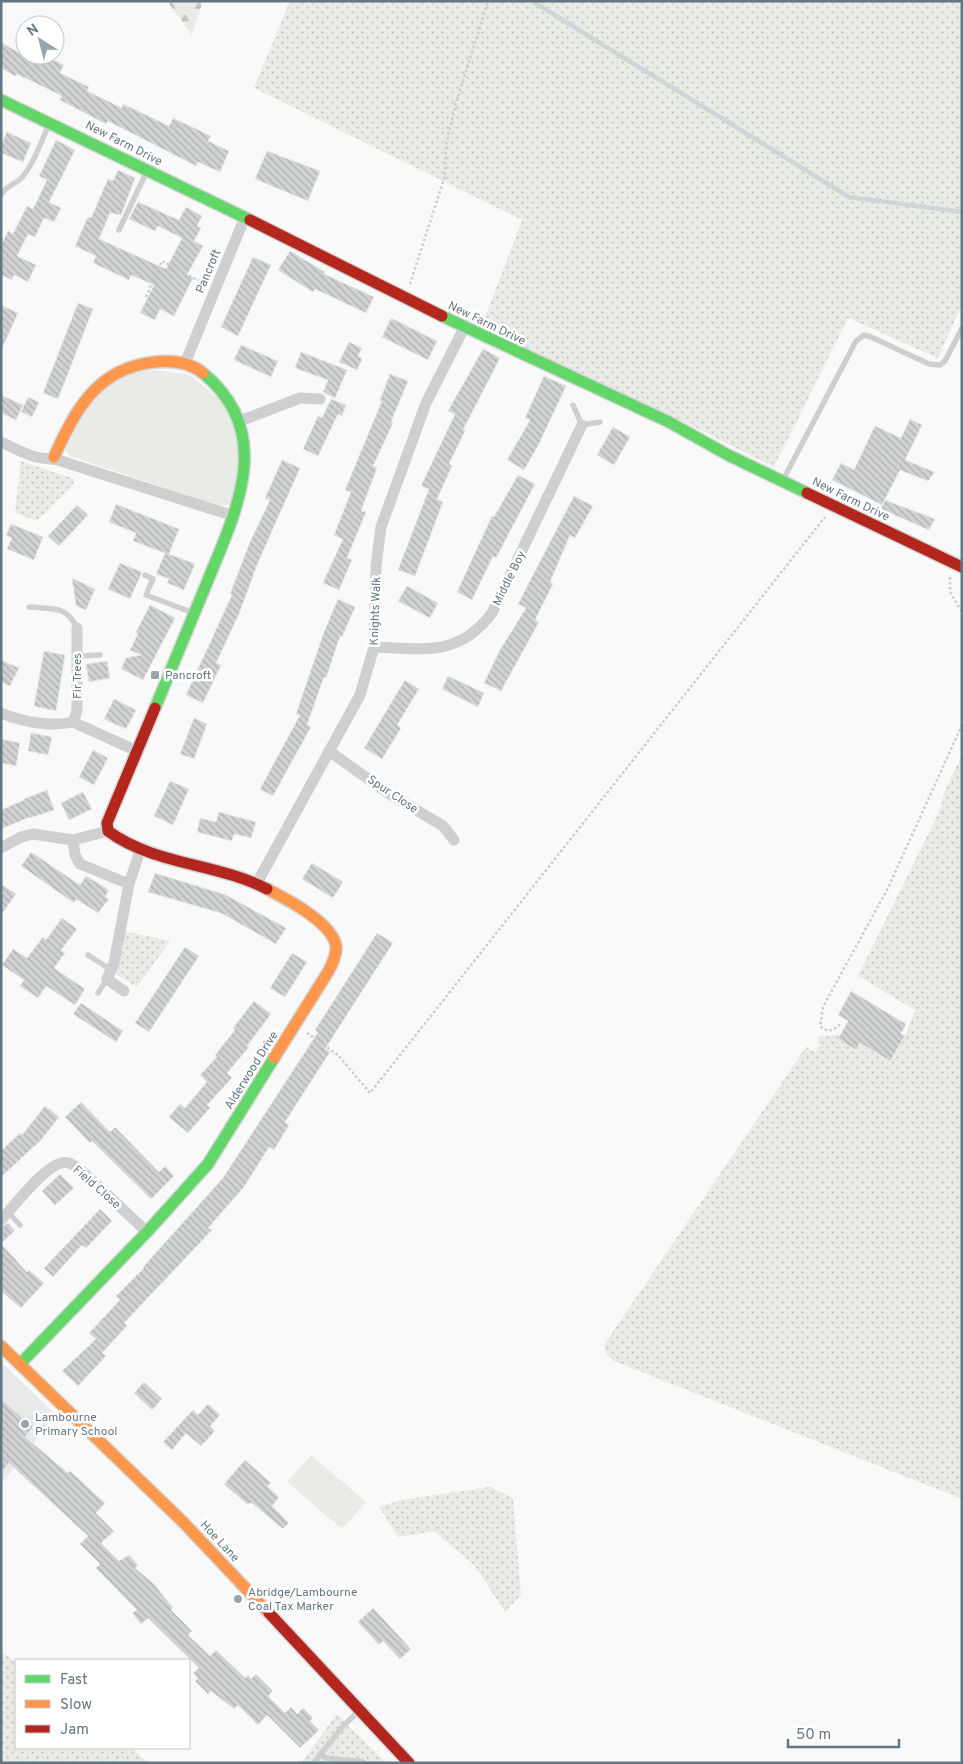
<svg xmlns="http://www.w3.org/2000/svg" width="963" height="1764" font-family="Overpass,sans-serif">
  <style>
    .built { fill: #e8e9e9 }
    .grass { fill: url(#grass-dots) }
    .forest { fill: url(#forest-firs) }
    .green { fill: #e8ebe6 }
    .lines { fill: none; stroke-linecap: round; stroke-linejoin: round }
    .stream { stroke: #ced6d9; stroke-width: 4.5 }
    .building { fill: url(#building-back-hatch); stroke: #e8e8e8 }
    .fast-casing { stroke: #d5d6d7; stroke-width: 14 }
    .slow-casing { stroke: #d5d6d7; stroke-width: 14 }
    .jam-casing { stroke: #d5d6d7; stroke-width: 14 }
    .path { stroke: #cbcccd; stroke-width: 2.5; stroke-dasharray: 2.5 2.5; stroke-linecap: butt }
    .lane { stroke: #cecfd0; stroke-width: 5.5 }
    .street { stroke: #cecfd0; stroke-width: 11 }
    .fast { stroke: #63d668; stroke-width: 11 }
    .slow { stroke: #ff974d; stroke-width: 11 }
    .jam { stroke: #b3261e; stroke-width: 11 }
    .poi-dot { fill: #99a4ac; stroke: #fff; stroke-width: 2 }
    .labels { text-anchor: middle; stroke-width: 5; stroke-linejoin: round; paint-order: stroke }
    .street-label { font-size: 12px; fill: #657683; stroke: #fff }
    .poi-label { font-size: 12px; fill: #657683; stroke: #fff; text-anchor: start }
  </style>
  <defs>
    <pattern id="grass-dots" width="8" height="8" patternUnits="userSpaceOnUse" patternTransform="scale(1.25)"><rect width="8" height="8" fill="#e8ebe6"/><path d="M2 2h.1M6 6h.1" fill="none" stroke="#c0c3c0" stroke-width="1.8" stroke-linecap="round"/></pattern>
    <pattern id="forest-firs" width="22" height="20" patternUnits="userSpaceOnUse" patternTransform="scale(1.25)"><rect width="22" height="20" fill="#e8ebe6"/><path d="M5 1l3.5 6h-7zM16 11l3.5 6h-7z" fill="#c0c3c0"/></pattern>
    <pattern id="building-back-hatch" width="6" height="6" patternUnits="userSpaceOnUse" patternTransform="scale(1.25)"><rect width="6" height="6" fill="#d0d2d3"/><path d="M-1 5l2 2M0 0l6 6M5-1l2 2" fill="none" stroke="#acafb1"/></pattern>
  </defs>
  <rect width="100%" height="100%" fill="#f9f9f9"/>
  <path class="built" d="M1,1362L56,1415L1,1484Z"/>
  <path class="grass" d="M290,1H962V305L938,358L848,318L774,467L680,420L480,331L522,220L254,88Z
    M21,461L74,479L73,485L37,521L15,513Z
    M962,754V1499L614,1361L606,1354L604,1345L806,1047L815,1052L820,1045L817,1041L819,1036L840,1035L838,1039L856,1050L860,1043L890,1061L905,1036L915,1010L858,976L940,810L944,793Z
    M124,931L170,941L137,987L114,973L123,950Z
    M490,1487L513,1498L521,1595L505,1612L475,1566L434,1531L398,1537L379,1507L401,1500Z
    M1,1652L16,1662V1748H132L148,1763H1Z
    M337,1714L386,1763H301Z"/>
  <path class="forest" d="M167,1H203L192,35Z"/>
  <path class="green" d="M155,370L190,375L218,398L233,420L239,457L231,502L227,505H216L70,456L66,452V447C81,419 96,386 128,373C136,370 147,371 155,370Z
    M311,1455L366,1502L342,1529L287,1482Z"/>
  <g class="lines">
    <path class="stream" d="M532,1L849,197L962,212"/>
  </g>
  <path class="building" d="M1,42L31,60L33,55H43L64,65L60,73L89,87L87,91L122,108L123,104L169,126L173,118L211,136L208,141L229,151L220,172L198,162L196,166L108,121L106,124L60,100L62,96L17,74L15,76L1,68Z
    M7,132L31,143L23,162L1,153V145Z
    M56,140L75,150L49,202L61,208L54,222L44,218L35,237L28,234L17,256L36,265L28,282L14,275L12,280L1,275V245L8,231L13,234L27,206L33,209L47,180L39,176Z
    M267,151L320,171L308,201L255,179Z
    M118,170L135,178L121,215L110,213L99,239L166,269L182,238L158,226L155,231L129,219L138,202L179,220L186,207L202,216L197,226L201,228L194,241L203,246L187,275L193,278L174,316L160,309L155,320L140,313L154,285L131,275L129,280L93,263L96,256L75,246L88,217L91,218L108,179L113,181Z
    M290,251L325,272L324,274L374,297L366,313L315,289L313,292L278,270Z
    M253,257L271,265L238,336L221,327Z
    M78,303L93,309L58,399L43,393Z
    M1,305L18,313L1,351Z
    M391,318L437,341L428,360L382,337Z
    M349,342L362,348L358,356L362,359L357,370L339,362Z
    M241,345L278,361L271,377L234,360Z
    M483,349L500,358L463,430L465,431L449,464L452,466L437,499L443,502L415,576L398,570L429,489L421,486L455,414L448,411Z
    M301,352L347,370L335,398L323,392L328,380L295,368Z
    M390,374L408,381L391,422L393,423L373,466L377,468L361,511L366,512L347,558L352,560L339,590L323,583L343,539L334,535L351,492L345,490L382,401L380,400Z
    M544,376L566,386L539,444L524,470L507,460L530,420L525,418Z
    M1,395L23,405L16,420L1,413Z
    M28,397L39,402L32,417L21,412Z
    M331,399L346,405L342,416L338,414L318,456L303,449L318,416L322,418Z
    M910,419L922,425L905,460L935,472L928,481L900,470L882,505L832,480L841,463L854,470L875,426L901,438Z
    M613,427L630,437L614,465L597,455Z
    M282,460L300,468L257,565L239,614L216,663L221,665L203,703L186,695L232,595L230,594L250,542L270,500L265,498Z
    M518,475L535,484L496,558L493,556L472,600L457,592L492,516L494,517Z
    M574,496L593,506L575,538L570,535L550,582L553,584L535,620L539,622L501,691L484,683L500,650L526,608L518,604Z
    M885,500L935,519L929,530L881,509Z
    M116,504L179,529L169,554L195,564L184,590L167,583L169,579L156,574L165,553L133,541L136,533L109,522Z
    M77,505L88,515L59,546L48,536Z
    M11,524L43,537L34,560L7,549L12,538L6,535Z
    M120,563L142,572L130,599L108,589Z
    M72,578L95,589L86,610L76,606Z
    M407,586L438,603L430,618L398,601Z
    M338,599L355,607L342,637L340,636L326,678L324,677L307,725L311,727L273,796L260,789L300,715L296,714L324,632Z
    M150,605L175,618L143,680L121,669L126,658L141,655L130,650L138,633L136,632Z
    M44,651L65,655L56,711L34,706Z
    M1,660L19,668L10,686L1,682Z
    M107,661L110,678L89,682L86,664Z
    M448,676L484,693L478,707L442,689Z
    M405,680L419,689L397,725L401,728L382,759L364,748Z
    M114,699L136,710L126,729L104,719Z
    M194,718L207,724L194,759L180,754Z
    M31,733L52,737L48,755L28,751Z
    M1,739L20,743L16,766L1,763Z
    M93,750L108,758L94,785L79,777Z
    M170,781L189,789L173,825L154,816Z
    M47,790L54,810L30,818V817L1,829V810L24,800V799Z
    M83,792L92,809L69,820L61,803Z
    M219,812L256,822L251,838L234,834L232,841L197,832L200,818L216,822Z
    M31,852L80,885L86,876L109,890L105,897L109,899L98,913L76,899L74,903L21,866Z
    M312,863L343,882L333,898L302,879Z
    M155,873L226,895L286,928L276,944L221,913L148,892Z
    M1,884L16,894L1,915Z
    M62,918L77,929L61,950L65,953L54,968L85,989L75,1005L46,986L38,998L20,986L24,980L2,965L13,949L27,958L43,937L46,940Z
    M377,933L393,943L325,1049L330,1052L285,1122L289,1125L274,1150L269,1147L244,1187L208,1228L212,1230L124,1323L127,1326L102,1353L106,1356L78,1386L62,1371L96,1339L89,1333L120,1300L116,1296L144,1268L143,1267L223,1178L318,1032L315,1030Z
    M185,947L199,956L149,1032L135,1023Z
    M292,953L307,962L285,997L270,988Z
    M851,991L906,1024L901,1034L905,1036L890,1061L860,1043L856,1050L838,1039L848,1021L838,1015Z
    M254,1001L271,1014L247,1046L249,1047L227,1073L232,1078L207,1105L210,1108L188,1133L169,1117L180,1104L185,1108L207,1082L200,1075L217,1057L215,1055L235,1030L233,1028Z
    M81,1003L123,1031L116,1042L73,1014Z
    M81,1102L110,1132L115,1127L159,1172L165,1166L174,1176L151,1199L92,1141L90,1143L65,1117Z
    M45,1106L59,1117L41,1140L1,1177V1151L20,1133L22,1135Z
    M60,1174L74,1188L55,1205L42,1191Z
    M100,1209L112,1221L86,1248L82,1245L53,1277L44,1268Z
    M8,1223L15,1231L1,1243V1227Z
    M1,1244L27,1272L29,1270L44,1283L21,1308L1,1291Z
    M144,1382L162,1399L152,1410L134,1393Z
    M1,1399L33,1427L25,1437L68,1473L70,1471L105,1503L96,1513L114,1531L101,1543L119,1561L129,1555L138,1565L135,1568L153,1583L173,1608L171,1610L192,1631L188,1635L210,1656L216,1650L245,1678L248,1675L251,1679L256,1674L273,1691L268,1696L285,1713L291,1707L297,1714L303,1708L313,1718L310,1721L319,1730L300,1748L267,1715L258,1725L238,1705L234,1709L211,1691L208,1694L195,1681L198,1678L193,1673L199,1668L148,1618L141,1624L132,1613L137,1610L96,1568L100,1564L80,1544L88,1536L9,1463L1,1473Z
    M208,1404L220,1415L210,1426L215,1431L201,1446L186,1433L172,1450L163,1442L193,1410L198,1415Z
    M245,1460L271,1483L267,1486L279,1497L272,1506L289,1523L283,1529L252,1503L247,1504L224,1484Z
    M373,1608L411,1649L400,1659L383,1641L379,1645L358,1622Z"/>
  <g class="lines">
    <defs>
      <path id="fast" d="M1,100L250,220
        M442,316L669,422L728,455L807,493
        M155,708C172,667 189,626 206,585C235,513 277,434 203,373
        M20,1364L147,1232L208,1164L274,1058"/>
      <path id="slow" d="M54,457C76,409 97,368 155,362C173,360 189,362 203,373
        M267,889C286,899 332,922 336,946C337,955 332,964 328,972L274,1058
        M1,1346L183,1522L269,1613"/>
      <path id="jam" d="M250,220L442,316
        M807,493L962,567
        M155,708L107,823L108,831C154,865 217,863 267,889
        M269,1613L409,1763"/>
    </defs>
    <use href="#fast" class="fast-casing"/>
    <use href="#slow" class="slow-casing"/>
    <use href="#jam" class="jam-casing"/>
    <path class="path" d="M410,284L445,176L446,145L456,103L488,1
      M146,297L162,261L205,284
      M950,577V592L962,612
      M840,1024C834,1031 828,1033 820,1026L823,1007L888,888L962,725
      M307,1033L338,1055L370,1093L825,517"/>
    <path class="lane" d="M1,195C7,184 17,185 24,175C35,161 41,141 49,125
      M119,230L147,171
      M573,405L582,425L600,422
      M783,480L856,341L864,335L871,337L929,364L940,365L945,361L962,328
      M145,575L153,579L146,595L191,612
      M29,607C51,609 67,605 77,628
      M77,656L100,655
      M88,955L111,970
      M98,993L107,979
      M8,1212L20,1225
      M320,1754L326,1758L363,1762
      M314,1763L343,1726L358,1712"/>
    <path class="street" d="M185,363L245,217
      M240,421L300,398L320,399
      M1,442C12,447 24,454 36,457C48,460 54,457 67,463L234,516
      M374,647C424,649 459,657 492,613L582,425
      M1,713C23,722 50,727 73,722L77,711V628
      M73,722L137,751
      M329,751L388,793L443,826L454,840
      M73,840L75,855L80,864L129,884L141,848
      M1,848L21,837L33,834L73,840L108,831
      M257,883L360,695L374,647L376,566L381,527L426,403L464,328
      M124,991L107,979L114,963L129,884
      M1,1220C15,1205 43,1168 61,1163C70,1161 75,1166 82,1171L147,1232"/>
    <use href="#fast" class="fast"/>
    <use href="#slow" class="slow"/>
    <use href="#jam" class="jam"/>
  </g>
  <g class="poi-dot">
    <rect x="150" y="670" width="10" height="10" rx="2.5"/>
    <circle cx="25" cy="1424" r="5"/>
    <circle cx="238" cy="1599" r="5"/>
  </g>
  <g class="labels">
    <g class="street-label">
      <text transform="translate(124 143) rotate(27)" y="4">New Farm Drive</text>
      <text transform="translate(208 271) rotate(-67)" y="4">Pancroft</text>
      <text transform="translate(487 323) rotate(26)" y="4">New Farm Drive</text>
      <text transform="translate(851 499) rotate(26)" y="4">New Farm Drive</text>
      <text transform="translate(509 578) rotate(-64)" y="4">Middle Boy</text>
      <text transform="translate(375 611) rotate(-88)" y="4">Knights Walk</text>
      <text transform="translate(77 676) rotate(-90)" y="4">Fir Trees</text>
      <text transform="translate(393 794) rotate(34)" y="4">Spur Close</text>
      <text transform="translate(251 1070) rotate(-58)" y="4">Alderwood Drive</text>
      <text transform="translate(97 1187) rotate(41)" y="4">Field Close</text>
      <text transform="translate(220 1541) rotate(47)" y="4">Hoe Lane</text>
    </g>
    <g class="poi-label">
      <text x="165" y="679">Pancroft</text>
      <text x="35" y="1421">Lambourne<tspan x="35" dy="14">Primary School</tspan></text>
      <text x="248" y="1596">Abridge/Lambourne<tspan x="248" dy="14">Coal Tax Marker</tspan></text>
    </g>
  </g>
  <rect width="963" height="1764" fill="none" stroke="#657683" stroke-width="5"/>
  <rect x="15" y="1659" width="175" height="90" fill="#ffffff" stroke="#c1c8cd"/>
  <rect x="25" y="1675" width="25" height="8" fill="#63d668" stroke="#c1c8cd"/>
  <text x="60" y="1684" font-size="15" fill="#657683">Fast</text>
  <rect x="25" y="1700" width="25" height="8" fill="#ff974d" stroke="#c1c8cd"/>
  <text x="60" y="1709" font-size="15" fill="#657683">Slow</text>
  <rect x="25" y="1725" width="25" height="8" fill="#b3261e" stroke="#c1c8cd"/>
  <text x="60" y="1734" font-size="15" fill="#657683">Jam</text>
  <g transform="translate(40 40) rotate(324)"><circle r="24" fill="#ffffff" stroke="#c1c8cd"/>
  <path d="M0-4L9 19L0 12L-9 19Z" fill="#99a4ac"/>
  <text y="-8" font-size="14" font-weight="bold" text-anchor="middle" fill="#657683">N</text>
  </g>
  <path d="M788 1739v8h111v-8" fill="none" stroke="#657683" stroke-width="2.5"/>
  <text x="796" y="1739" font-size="15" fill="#657683" stroke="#ffffff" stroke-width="4" paint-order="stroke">50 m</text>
</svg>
